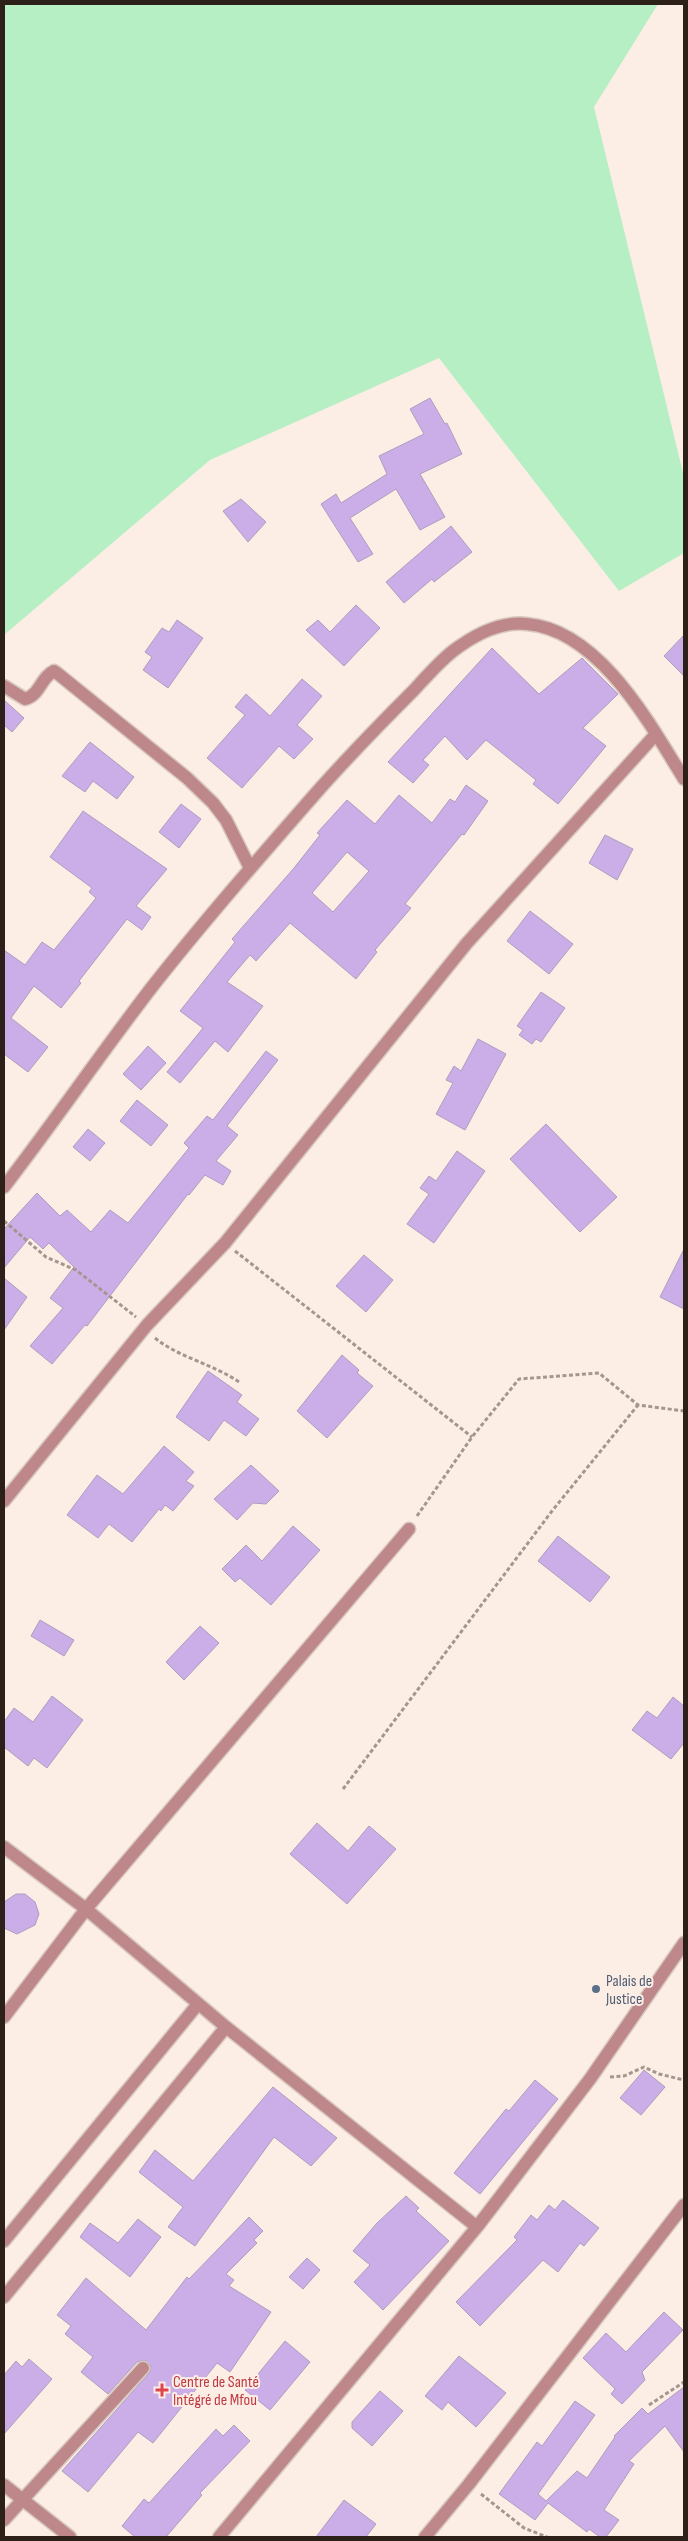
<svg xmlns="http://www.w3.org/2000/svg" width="688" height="2541" font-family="'Sofia Sans Condensed',sans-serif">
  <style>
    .green { fill: #b7efc4 }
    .building { fill: #cbade8; stroke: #ad9ebe; fill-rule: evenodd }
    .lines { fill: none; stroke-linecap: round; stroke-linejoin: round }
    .street-casing { stroke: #d7c8c0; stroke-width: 15 }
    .path { stroke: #a4968e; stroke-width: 3; stroke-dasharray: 4 2.5; stroke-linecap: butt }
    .street { stroke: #be888a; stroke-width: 12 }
    .service-dot { fill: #5c6f8a; stroke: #fcede5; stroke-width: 2 }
    .health-dot { fill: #e0444e; stroke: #fcede5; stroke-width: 2 }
    .labels { text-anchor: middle; stroke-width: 4; stroke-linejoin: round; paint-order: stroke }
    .service-label { font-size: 16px; fill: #4e5e75; stroke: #fcede5; text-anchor: start }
    .health-label { font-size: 16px; fill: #be3a42; stroke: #fcede5; text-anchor: start }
  </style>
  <rect width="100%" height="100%" fill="#fcede5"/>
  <path class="green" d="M4,4H658L594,107L684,477V553L619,591L439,358L210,460L4,635Z"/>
  <path class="building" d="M430,398L445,424L447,423L462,454L420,474L445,517L420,530L396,489L350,518L373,554L358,562L321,504L336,494L341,503L387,474L379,456L424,434L410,409Z
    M241,499L266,522L248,542L223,511Z
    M451,526L472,552L434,582L432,579L404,603L386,582Z
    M356,605L380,628L344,666L306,630L318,620L330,632Z
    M177,620L203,638L168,688L143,670L152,657L145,652L162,628L169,632Z
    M684,635V676L664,656Z
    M492,648L539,694L582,658L618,694L583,728L606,746L558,804L533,784L536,780L486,740L467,760L445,736L423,760L429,765L413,783L388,762Z
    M302,679L322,696L297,725L313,739L294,759L279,746L242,788L207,758L245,715L235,707L246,694L270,716Z
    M4,700L24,718L12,732L4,725Z
    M90,742L134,777L117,799L93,781L85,792L62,776Z
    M466,785L488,801L464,835L462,834L405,904L411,908L375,950L377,952L356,979L290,923L256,961L250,955L227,982L263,1006L228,1052L215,1041L180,1083L167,1072L203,1028L180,1011L235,942L232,939L294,868L320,835L317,833L347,800L375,824L399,795L432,823L450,799L455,802ZM347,852L369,871L333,912L312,893Z
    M181,804L201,819L179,848L159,832Z
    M83,811L167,869L136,906L151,917L142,930L127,919L79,981L81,983L61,1008L34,986L11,1018L48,1047L28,1072L4,1054V950L25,965L42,942L54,950L96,898L89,892L92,888L50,857Z
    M605,835L633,849L617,880L589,863Z
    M530,911L573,944L549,974L507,941Z
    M541,992L565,1008L541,1042L536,1039L532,1044L519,1035L523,1030L517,1026Z
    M478,1039L506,1054L465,1130L436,1114L453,1083L446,1080L454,1066L461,1071Z
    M148,1046L166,1063L141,1090L123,1074Z
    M266,1051L278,1060L227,1126L238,1135L216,1161L231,1171L223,1185L205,1175L189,1195L188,1194L87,1326L85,1325L52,1364L30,1346L63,1308L50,1298L74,1267L49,1243L43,1249L30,1237L4,1268V1229L37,1193L60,1216L67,1210L91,1232L110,1210L128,1223L189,1148L184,1143L207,1116L213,1120Z
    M137,1100L168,1125L151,1146L120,1121Z
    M546,1124L617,1197L580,1232L510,1159Z
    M88,1129L105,1143L90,1161L73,1147Z
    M457,1151L485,1171L434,1243L407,1224L429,1194L420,1188L429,1176L436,1181Z
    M684,1249V1309L660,1297Z
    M364,1255L393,1280L366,1312L336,1286Z
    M4,1278L27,1297L4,1330Z
    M342,1355L359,1370L357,1373L373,1386L327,1438L297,1411Z
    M208,1371L242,1395L237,1402L259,1419L246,1436L224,1420L209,1441L176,1417Z
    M164,1446L194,1472L186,1481L194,1486L173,1511L165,1505L161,1511L159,1509L132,1542L109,1524L98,1538L67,1515L97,1475L123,1494Z
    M251,1465L279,1491L266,1504L253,1503L237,1520L214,1499Z
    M293,1526L320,1550L271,1605L240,1578L235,1582L222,1569L246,1545L262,1561Z
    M558,1536L610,1577L590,1602L538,1561Z
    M40,1620L74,1640L64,1656L31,1636Z
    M200,1626L219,1643L184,1680L166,1662Z
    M52,1696L83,1720L47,1768L34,1758L28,1766L4,1747V1722L14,1708L33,1722Z
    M673,1697L684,1706V1743L671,1759L632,1730L647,1711L657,1718Z
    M317,1823L348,1851L369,1826L396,1849L347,1904L290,1854Z
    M16,1894H25L35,1902L39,1914L35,1925L17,1934L4,1928V1902Z
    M644,2070L665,2087L641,2115L620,2098Z
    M535,2080L558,2099L480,2194L454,2173L506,2109L509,2111Z
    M273,2087L337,2138L311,2166L274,2137L195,2246L168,2227L183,2207L139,2172L155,2150L193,2181Z
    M406,2196L419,2208L416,2211L449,2241L383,2310L354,2282L370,2265L353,2251L377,2223Z
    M563,2200L599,2228L584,2246L580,2243L558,2272L543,2260L480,2326L456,2302L517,2240L514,2237L531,2215L537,2220L549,2205L555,2210Z
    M249,2217L263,2231L254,2240L257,2243L226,2274L234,2280L229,2286L271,2312L230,2372L217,2363L153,2443L138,2432L88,2492L62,2471L149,2373L151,2366L145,2360L137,2362L108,2394L81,2372L93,2357L65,2334L71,2326L57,2315L86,2278L146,2330L187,2277L189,2279Z
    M138,2219L161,2237L130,2277L80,2237L90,2223L118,2243Z
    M307,2258L320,2270L303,2289L289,2277Z
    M664,2312L683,2330L642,2372L645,2380L622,2404L611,2394L615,2389L583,2358L606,2333L626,2352Z
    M285,2341L310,2362L270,2410L245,2390Z
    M459,2356L506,2393L476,2427L448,2402L442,2410L425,2396Z
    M29,2359L52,2379L4,2434V2375L16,2361L22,2367Z
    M684,2387V2452L665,2426L629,2461L634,2464L604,2510L619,2520L606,2537H600L589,2529L587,2532L548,2503L535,2520L499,2494L537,2442L542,2446L575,2401L595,2415L538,2494L546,2501L577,2471L587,2478L615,2437L614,2436L642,2408L648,2414Z
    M380,2391L403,2411L372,2446L352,2428V2422Z
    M234,2425L250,2441L200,2493L202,2495L166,2537H135L122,2526L144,2499L149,2503L216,2429L223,2436Z
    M344,2500L376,2524L366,2537H316Z"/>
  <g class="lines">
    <defs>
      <path id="street" d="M4,686L25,699C40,695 41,677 54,671L57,673L187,778L213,803L226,820L250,868
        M4,1187C55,1121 101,1053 152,987C204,921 260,857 316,793C347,758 380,724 414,690C426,677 439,662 453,651C474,635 501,621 527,624C599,630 650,724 684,779
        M4,1501L147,1325L225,1243L467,943L656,734
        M4,1847L86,1909L226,2027L477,2227L219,2537
        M4,2017L86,1909L409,1529
        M477,2227L590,2079L684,1943
        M4,2241L198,2004
        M4,2297L226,2027
        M4,2485L70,2537
        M4,2520L143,2368
        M425,2537L469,2484L684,2205"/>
    </defs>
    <use href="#street" class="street-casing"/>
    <path class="path" d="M4,1221L46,1257L76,1270L136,1317
      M235,1251L472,1437
      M155,1338C180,1358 213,1364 239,1382
      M417,1516L472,1437L519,1379L599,1373L638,1405L684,1411
      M343,1789L552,1511L638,1405
      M610,2077L624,2076L644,2067L659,2074L684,2080
      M649,2405L684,2382
      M481,2494L524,2528L547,2537"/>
    <use href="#street" class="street"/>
  </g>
  <circle class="service-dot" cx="596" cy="1989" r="5"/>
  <path class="health-dot" d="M159.5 2382.5h5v5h5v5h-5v5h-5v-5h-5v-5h5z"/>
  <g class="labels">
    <g class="service-label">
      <text x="606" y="1986">Palais de<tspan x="606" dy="18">Justice</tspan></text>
    </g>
    <g class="health-label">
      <text x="173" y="2387">Centre de Santé<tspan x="173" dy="18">Intégré de Mfou</tspan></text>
    </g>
  </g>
  <rect width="688" height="2541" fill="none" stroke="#2d2019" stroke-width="10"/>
</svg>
